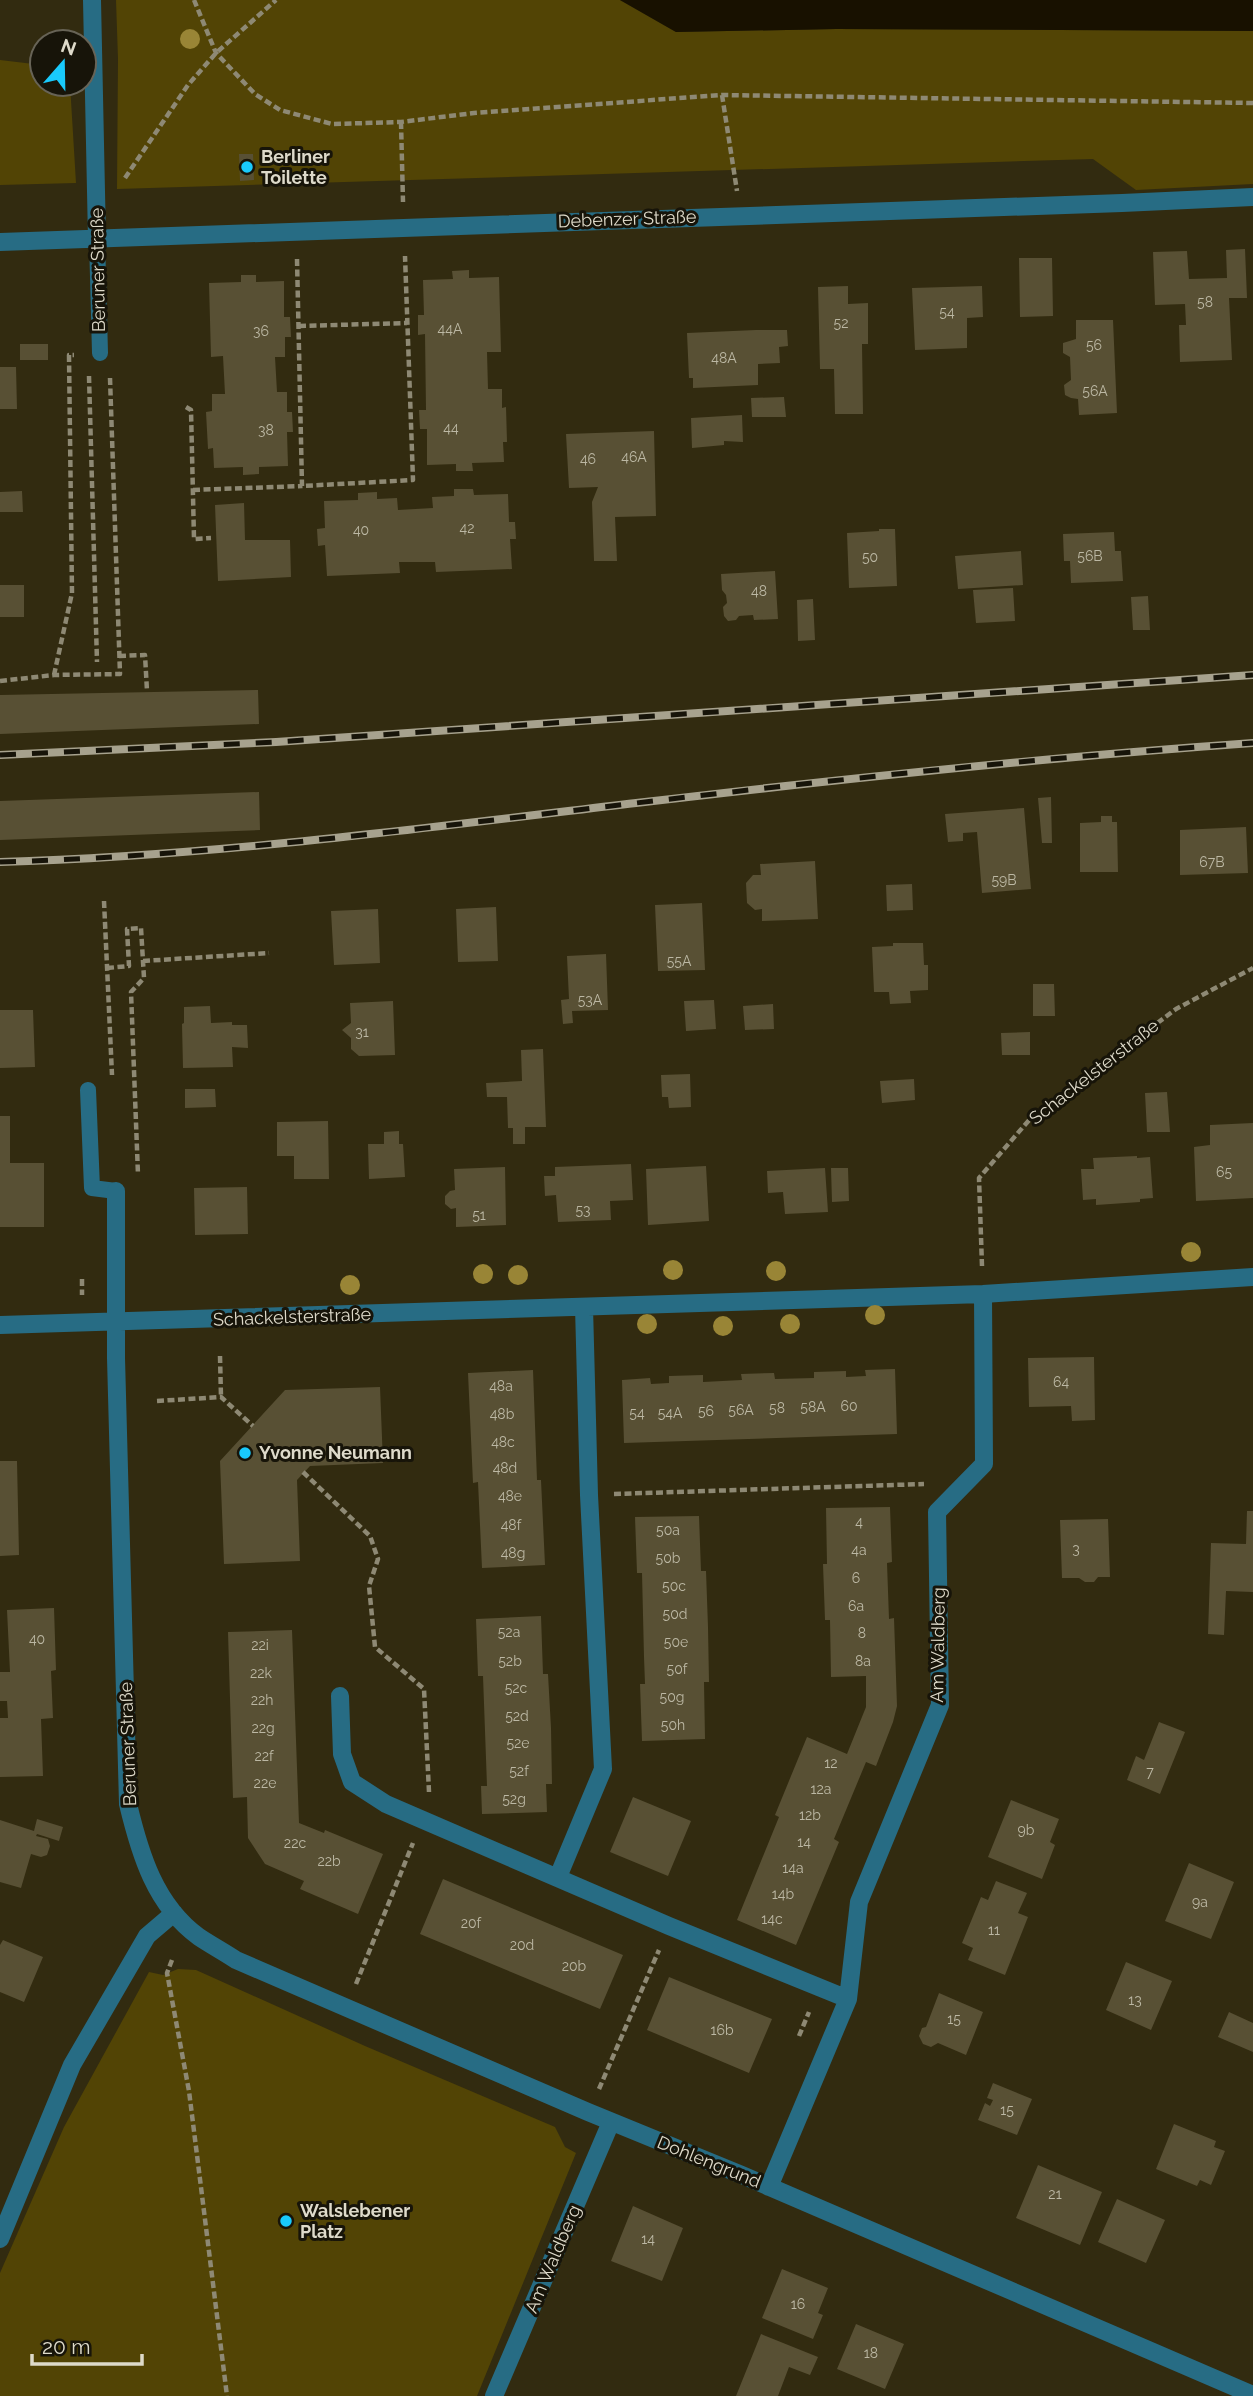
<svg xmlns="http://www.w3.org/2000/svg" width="1253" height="2396" font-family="Raleway,sans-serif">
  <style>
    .green { fill: #524405 }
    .water { fill: #181100 }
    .building { fill: #585034 }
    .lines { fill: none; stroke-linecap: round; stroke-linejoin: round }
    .path { stroke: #8e8974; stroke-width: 4.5; stroke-dasharray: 7 3.5; stroke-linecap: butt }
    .service { stroke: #276c84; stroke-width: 16 }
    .minor { stroke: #276c84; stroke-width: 18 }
    .rail-casing { stroke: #a7a28e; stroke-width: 8 }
    .rail { stroke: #171409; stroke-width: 5; stroke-dasharray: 16; stroke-linecap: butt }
    .tree { fill: #998536 }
    .poi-dot { fill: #19cafc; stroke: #171409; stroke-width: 2.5 }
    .labels { text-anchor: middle; stroke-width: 6; stroke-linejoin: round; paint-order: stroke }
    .number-label { font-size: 14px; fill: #bcb8a4 }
    .poi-label { font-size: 18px; font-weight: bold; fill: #dedaca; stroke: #171409; text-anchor: start }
    .street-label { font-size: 18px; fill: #dedaca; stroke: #171409 }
  </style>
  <rect width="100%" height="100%" fill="#322b10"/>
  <path class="green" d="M116,0H620L676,32L836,29L1253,31V184L1136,190L1093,159L117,189L118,59Z
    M0,60L42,65V84H70L76,183L0,185Z
    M178,1969L196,1970L365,2046L555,2127L565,2147L576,2153L477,2396H0V2273L64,2127L149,1972L163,1975Z"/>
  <path class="water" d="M620,0H1253V31L836,29L676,32Z"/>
  <path class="building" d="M239,154H253L254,180L240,181Z
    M1245,249L1247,298H1229L1232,360L1180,362L1179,325H1186L1185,304L1155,305L1153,252L1187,251L1189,279L1227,278L1226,250Z
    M1019,258H1052L1053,316L1020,317Z
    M469,270V278L499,277L501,352H487L488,389H502V408L506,407L507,442H503L504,462L472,463L473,471H456V464L427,465V429H420L419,410H426L425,334L418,335V315H424L423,280L453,279L452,271Z
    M241,275H256V282L284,281V317H290L291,337H285V357H275L277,392H287V412H292L293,432H287L288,466L259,467V474L243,475V467L214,468L213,448L208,449L206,412L212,411V394H225L223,356L211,357L209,283L241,282Z
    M848,286V304L868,303V344H862L863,414H835L834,369H820L818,287Z
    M982,286L983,317L967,318V348L915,350L912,288Z
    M1076,320H1113L1117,413L1079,415L1078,399L1071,398L1065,395L1064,385L1071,380L1070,357L1063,353V343L1076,339Z
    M756,330H787L788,346L779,347L780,363L758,364V385L693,388V378H689L687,333Z
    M20,344H48V360H20Z
    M0,367H16L17,409H0Z
    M784,397L786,417H752L751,398Z
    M742,415L743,442L724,441V445L692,448L691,418Z
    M654,431L656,516L615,517L617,561H594L592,502L598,487L569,488L566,434Z
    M454,489H473L474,495L508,494L509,522H515L516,539H510L512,569L436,572L435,562H399L400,573L327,576L325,545L318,546L317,529L325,528L324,501L358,500V493L377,492V499L397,498L398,510L433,508L432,497L454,496Z
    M22,491L23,512H0V492Z
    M244,503L245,540H290L291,577L218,581L215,505Z
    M879,529H895L897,586L849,588L847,533L879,531Z
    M1114,532L1115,551H1121L1123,581L1071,583L1070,561H1064L1063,534Z
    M1021,551L1023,585L958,589L955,556Z
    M775,571L778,619L754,620L753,615L739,616L736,620L728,621L724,616L723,607L727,603L726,595L722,590L721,574Z
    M0,585H24V617H0Z
    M1013,588L1015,621L976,623L973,590Z
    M1148,596L1150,630H1133L1131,597Z
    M813,599L815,640L798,641L797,600Z
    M258,690L259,724L0,734V695Z
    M259,792L260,830L0,840V801Z
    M1051,797L1052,843H1042L1038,798Z
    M1024,808L1031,889L982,893L977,832L963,833V841L948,842L945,814Z
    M1101,816H1112V822H1117L1118,872H1080V823L1101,822Z
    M1246,827L1248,873L1180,875V830Z
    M815,861L818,919L762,921V909L755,910L747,903L746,883L753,875H761L760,864Z
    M912,884L913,910L887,911L886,885Z
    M702,903L705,970L658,971L655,905Z
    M496,907L498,961L458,962L456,909Z
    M378,909L380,963L334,965L331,911Z
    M893,943H923L924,965H928V990L910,991L911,1003L890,1004L889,992H874L872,947L893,946Z
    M606,954L608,1010L572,1011L573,1023L563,1024L561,1000L569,999L567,956Z
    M1033,984H1054L1055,1016H1033Z
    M714,1000L716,1029L686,1031L684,1001Z
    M393,1001L395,1055L359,1056L351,1049V1038L342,1030L351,1023L350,1003Z
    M773,1004L774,1029L745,1030L743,1006Z
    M210,1006L211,1023L232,1022V1025H247L248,1048L232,1047L233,1067L183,1068L182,1024L184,1023V1007Z
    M0,1010H33L35,1067L0,1068Z
    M1030,1032V1055H1002L1001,1033Z
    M543,1049L546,1127H525V1144H513V1128H508L507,1097H487L486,1083L522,1081L521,1050Z
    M690,1074L691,1107L669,1108L668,1097H662L661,1075Z
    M914,1079L915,1100L882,1103L880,1081Z
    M185,1089H215L216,1107L185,1108Z
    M1167,1092L1170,1132H1147L1145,1093Z
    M0,1116H10V1163H44V1227H0Z
    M328,1121L329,1179H294V1156H277V1122Z
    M1253,1123V1198L1196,1201L1194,1147L1210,1145V1125Z
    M399,1131V1144H403L405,1177L369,1179L368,1144H384V1132Z
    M1137,1156V1158L1150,1157L1153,1198L1140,1199V1202L1096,1205V1199L1083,1200L1081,1169H1094L1093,1158Z
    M631,1164L633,1200L610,1201L611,1220L558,1222L556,1195L545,1196L544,1176H555V1167Z
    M706,1166L709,1221L648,1225L646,1169Z
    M505,1167L506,1225L456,1227V1208L451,1209L445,1204V1196L450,1191L455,1190L454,1169Z
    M825,1168L828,1212L785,1214L783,1192L768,1193L767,1171Z
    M831,1168H848L849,1201L832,1202Z
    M247,1187L248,1234L195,1235L194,1188Z
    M1094,1357L1095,1420L1072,1421L1071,1406L1029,1407L1028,1358Z
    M895,1369L897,1434L624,1443L622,1380L650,1378L651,1384L669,1383V1376L703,1375V1382L742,1380L741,1374L774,1373L775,1379L814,1378V1372L846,1371V1377L866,1376L865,1370Z
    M533,1370L537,1480H541L545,1565L482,1568L478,1482L473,1483L468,1373Z
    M380,1387L383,1463L310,1466L297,1480L300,1561L224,1564L220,1461L285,1390Z
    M0,1461H17L19,1555L0,1556Z
    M890,1507L892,1562L887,1563L889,1619L894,1618L897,1706L893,1722L876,1766L866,1762L834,1839L839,1842L796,1945L737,1920L779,1817L775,1815L807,1737L847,1754L866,1707V1676L831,1677L830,1620H825L823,1564H827L826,1508Z
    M1247,1511H1253V1592L1226,1591L1224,1635L1208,1634L1211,1543L1246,1544Z
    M699,1516L701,1571H706L708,1627L709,1682H704L705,1739L642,1741L640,1684H645L644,1657L642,1573H637L635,1517Z
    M1108,1519L1110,1577H1098L1094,1582H1085L1079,1578H1062L1060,1520Z
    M54,1608L56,1670L51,1671L53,1718L41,1719L43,1776L0,1777V1718H8L7,1701H0V1672H10L7,1610Z
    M541,1616L543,1674H548L551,1728L552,1784H546L547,1812L482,1814L481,1786H487L483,1676H478L476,1619Z
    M292,1630L299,1823L324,1833L325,1830L383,1854L358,1914L300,1889L304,1881L265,1864L248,1838L247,1797L233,1798L228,1632Z
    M1159,1722L1185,1732L1160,1794L1127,1780L1136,1756L1144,1760Z
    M633,1797L691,1821L668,1876L610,1852Z
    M1011,1800L1059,1819L1050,1842L1055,1845L1042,1879L988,1857Z
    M37,1819L63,1827L59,1841L37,1834L36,1836L48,1839L50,1846L47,1855L41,1857L31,1854L21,1888L0,1882V1820L34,1831Z
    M1189,1863L1234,1882L1211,1939L1165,1921Z
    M443,1879L623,1955L600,2009L420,1934Z
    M996,1881L1027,1893L1018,1913L1028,1917L1005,1975L968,1960L973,1948L962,1943L981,1897L988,1900Z
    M3,1940L43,1957L24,2002L0,1992V1945Z
    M1126,1962L1172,1981L1151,2030L1106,2010Z
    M669,1977L772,2019L749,2073L647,2030Z
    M939,1993L983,2012L966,2055L938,2043L931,2047L923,2044L919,2036L922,2028L926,2027Z
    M1229,2012L1253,2023V2052L1218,2037Z
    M993,2083L1032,2099L1017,2135L978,2120L985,2103L990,2106L993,2100L987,2098Z
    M1174,2124L1216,2141L1214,2147L1225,2151L1211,2185L1200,2180L1197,2186L1156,2169Z
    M1038,2165L1102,2192L1080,2245L1016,2218Z
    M1117,2199L1165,2220L1146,2263L1098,2242Z
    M633,2206L683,2228L662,2281L611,2261Z
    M782,2269L828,2288L818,2313L823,2315L813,2339L762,2318Z
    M856,2324L904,2344L885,2389L837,2369Z
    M761,2334L818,2357L810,2375L789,2367L778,2396H736Z"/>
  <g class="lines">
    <path class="path" d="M194,0L216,53L255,94L280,110L332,124L401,122L474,113L722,95L1253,103
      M722,95L737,191
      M401,122L403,202
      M125,178L188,85L216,53L276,0
      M297,259L302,486L413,480L405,256
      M299,326L407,323
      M89,376L97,662
      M186,407L191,410L194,539L211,538
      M193,490L302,486
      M119,656L145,655L147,691
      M54,675L72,593L69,355H74
      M0,681L54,675L120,674L110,378
      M104,901L112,1075
      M143,961L269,953
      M107,968L129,966L127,929L141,928L144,978L131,992L138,1175
      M982,1266L979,1178L1030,1119L1176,1009L1253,968
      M82,1279V1295
      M220,1356L221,1397
      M157,1401L221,1397L253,1426
      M303,1472L370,1536L378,1559L369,1586L375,1647L424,1689L429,1792
      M614,1494L924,1484
      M172,1960L167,1973L189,2091L227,2396
      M356,1984L413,1843
      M799,2036L809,2012
      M599,2089L659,1950"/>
    <path class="service" d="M97,239L100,353
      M88,1090L92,1188L116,1191"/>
    <path class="minor" d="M92,0L97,239
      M0,242L1122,203L1253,197
      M116,1191V1358L128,1804C140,1854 155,1905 199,1937C211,1945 224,1952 236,1960L588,2112L742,2175L1253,2395
      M0,1325L983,1294L1253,1277
      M340,1696L342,1754L352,1782L386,1804L669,1926L848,1999
      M558,1877L603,1769L589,1495L584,1307
      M769,2187L848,1999L859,1902L940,1705L937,1512L984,1464L983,1294
      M0,2239L72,2065L147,1936L174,1913
      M494,2396L611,2122"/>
    <defs>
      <path id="rail" d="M0,755L276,742L1253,675
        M0,862C213,856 424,828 636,803C841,779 1047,757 1253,743"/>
    </defs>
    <use href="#rail" class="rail-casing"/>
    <use href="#rail" class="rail"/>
  </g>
  <g class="tree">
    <circle cx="190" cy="39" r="10"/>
    <circle cx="1191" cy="1252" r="10"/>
    <circle cx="673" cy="1270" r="10"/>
    <circle cx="776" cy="1271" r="10"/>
    <circle cx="483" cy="1274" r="10"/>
    <circle cx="518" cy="1275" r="10"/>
    <circle cx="350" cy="1285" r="10"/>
    <circle cx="875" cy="1315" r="10"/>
    <circle cx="647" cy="1324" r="10"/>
    <circle cx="790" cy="1324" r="10"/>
    <circle cx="723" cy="1326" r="10"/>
  </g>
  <g class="poi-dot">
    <circle cx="247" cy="167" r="7"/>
    <circle cx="245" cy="1453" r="7"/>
    <circle cx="286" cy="2221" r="7"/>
  </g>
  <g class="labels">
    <g class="number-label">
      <text x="1205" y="307">58</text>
      <text x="947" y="317">54</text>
      <text x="841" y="328">52</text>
      <text x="450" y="334">44A</text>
      <text x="261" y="336">36</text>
      <text x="1094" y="350">56</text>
      <text x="724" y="363">48A</text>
      <text x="1095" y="396">56A</text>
      <text x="451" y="433">44</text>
      <text x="266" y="435">38</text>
      <text x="634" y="462">46A</text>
      <text x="588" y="464">46</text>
      <text x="467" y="533">42</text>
      <text x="361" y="535">40</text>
      <text x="1090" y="561">56B</text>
      <text x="870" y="562">50</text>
      <text x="759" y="596">48</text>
      <text x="1212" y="867">67B</text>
      <text x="1004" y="885">59B</text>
      <text x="679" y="966">55A</text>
      <text x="590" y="1005">53A</text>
      <text x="362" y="1037">31</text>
      <text x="1224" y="1177">65</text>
      <text x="583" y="1215">53</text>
      <text x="479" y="1220">51</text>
      <text x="1061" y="1387">64</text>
      <text x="501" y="1391">48a</text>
      <text x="849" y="1411">60</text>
      <text x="813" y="1412">58A</text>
      <text x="777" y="1413">58</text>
      <text x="741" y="1415">56A</text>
      <text x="706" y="1416">56</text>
      <text x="637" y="1418">54</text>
      <text x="670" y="1418">54A</text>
      <text x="502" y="1419">48b</text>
      <text x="503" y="1447">48c</text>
      <text x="505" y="1473">48d</text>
      <text x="510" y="1501">48e</text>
      <text x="859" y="1527">4</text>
      <text x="511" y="1530">48f</text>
      <text x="668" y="1535">50a</text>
      <text x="1076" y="1554">3</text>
      <text x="859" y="1555">4a</text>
      <text x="513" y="1558">48g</text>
      <text x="668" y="1563">50b</text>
      <text x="856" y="1583">6</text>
      <text x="674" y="1591">50c</text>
      <text x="856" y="1611">6a</text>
      <text x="675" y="1619">50d</text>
      <text x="509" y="1637">52a</text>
      <text x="862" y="1638">8</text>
      <text x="37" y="1644">40</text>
      <text x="676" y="1647">50e</text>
      <text x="260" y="1650">22i</text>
      <text x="510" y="1666">52b</text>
      <text x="863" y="1666">8a</text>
      <text x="677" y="1674">50f</text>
      <text x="261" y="1678">22k</text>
      <text x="516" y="1693">52c</text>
      <text x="672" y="1702">50g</text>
      <text x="262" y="1705">22h</text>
      <text x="517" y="1721">52d</text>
      <text x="673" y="1730">50h</text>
      <text x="263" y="1733">22g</text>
      <text x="518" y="1748">52e</text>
      <text x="264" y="1761">22f</text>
      <text x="831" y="1768">12</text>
      <text x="519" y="1776">52f</text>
      <text x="1150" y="1777">7</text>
      <text x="265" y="1788">22e</text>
      <text x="821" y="1794">12a</text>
      <text x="514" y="1804">52g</text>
      <text x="810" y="1820">12b</text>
      <text x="1026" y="1835">9b</text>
      <text x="804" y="1847">14</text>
      <text x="295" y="1848">22c</text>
      <text x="329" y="1866">22b</text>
      <text x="793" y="1873">14a</text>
      <text x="783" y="1899">14b</text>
      <text x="1200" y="1907">9a</text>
      <text x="772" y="1924">14c</text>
      <text x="471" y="1928">20f</text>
      <text x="994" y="1935">11</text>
      <text x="522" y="1950">20d</text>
      <text x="574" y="1971">20b</text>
      <text x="1135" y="2005">13</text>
      <text x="954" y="2024">15</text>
      <text x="722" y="2035">16b</text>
      <text x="1007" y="2115">15</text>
      <text x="1055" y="2199">21</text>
      <text x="648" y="2244">14</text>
      <text x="798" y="2309">16</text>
      <text x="871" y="2358">18</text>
    </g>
    <g class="poi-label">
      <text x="261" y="163">Berliner<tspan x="261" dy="21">Toilette</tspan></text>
      <text x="259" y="1459">Yvonne Neumann</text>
      <text x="300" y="2217">Walslebener<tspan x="300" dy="21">Platz</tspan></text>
    </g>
    <g class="street-label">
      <text transform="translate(627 219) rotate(-2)" y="6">Debenzer Straße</text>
      <text transform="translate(98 270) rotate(-91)" y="6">Beruner Straße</text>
      <text transform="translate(1094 1072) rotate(-38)" y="6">Schackelsterstraße</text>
      <text transform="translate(292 1317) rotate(-2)" y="6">Schackelsterstraße</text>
      <text transform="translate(938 1645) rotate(-89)" y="6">Am Waldberg</text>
      <text transform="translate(128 1744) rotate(-92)" y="6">Beruner Straße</text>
      <text transform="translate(709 2162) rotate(22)" y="6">Dohlengrund</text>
      <text transform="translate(553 2259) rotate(-67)" y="6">Am Waldberg</text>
    </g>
  </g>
  <g transform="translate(63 63) rotate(20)"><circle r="33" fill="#171409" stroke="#676356" stroke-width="2"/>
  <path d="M0-5L12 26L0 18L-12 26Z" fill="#19cafc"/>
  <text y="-10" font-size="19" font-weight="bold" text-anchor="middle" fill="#dedaca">N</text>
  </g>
  <path d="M32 2354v10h110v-10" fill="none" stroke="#dedaca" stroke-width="3.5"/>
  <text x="42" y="2354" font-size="21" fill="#dedaca" stroke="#171409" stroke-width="5" paint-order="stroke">20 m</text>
</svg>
